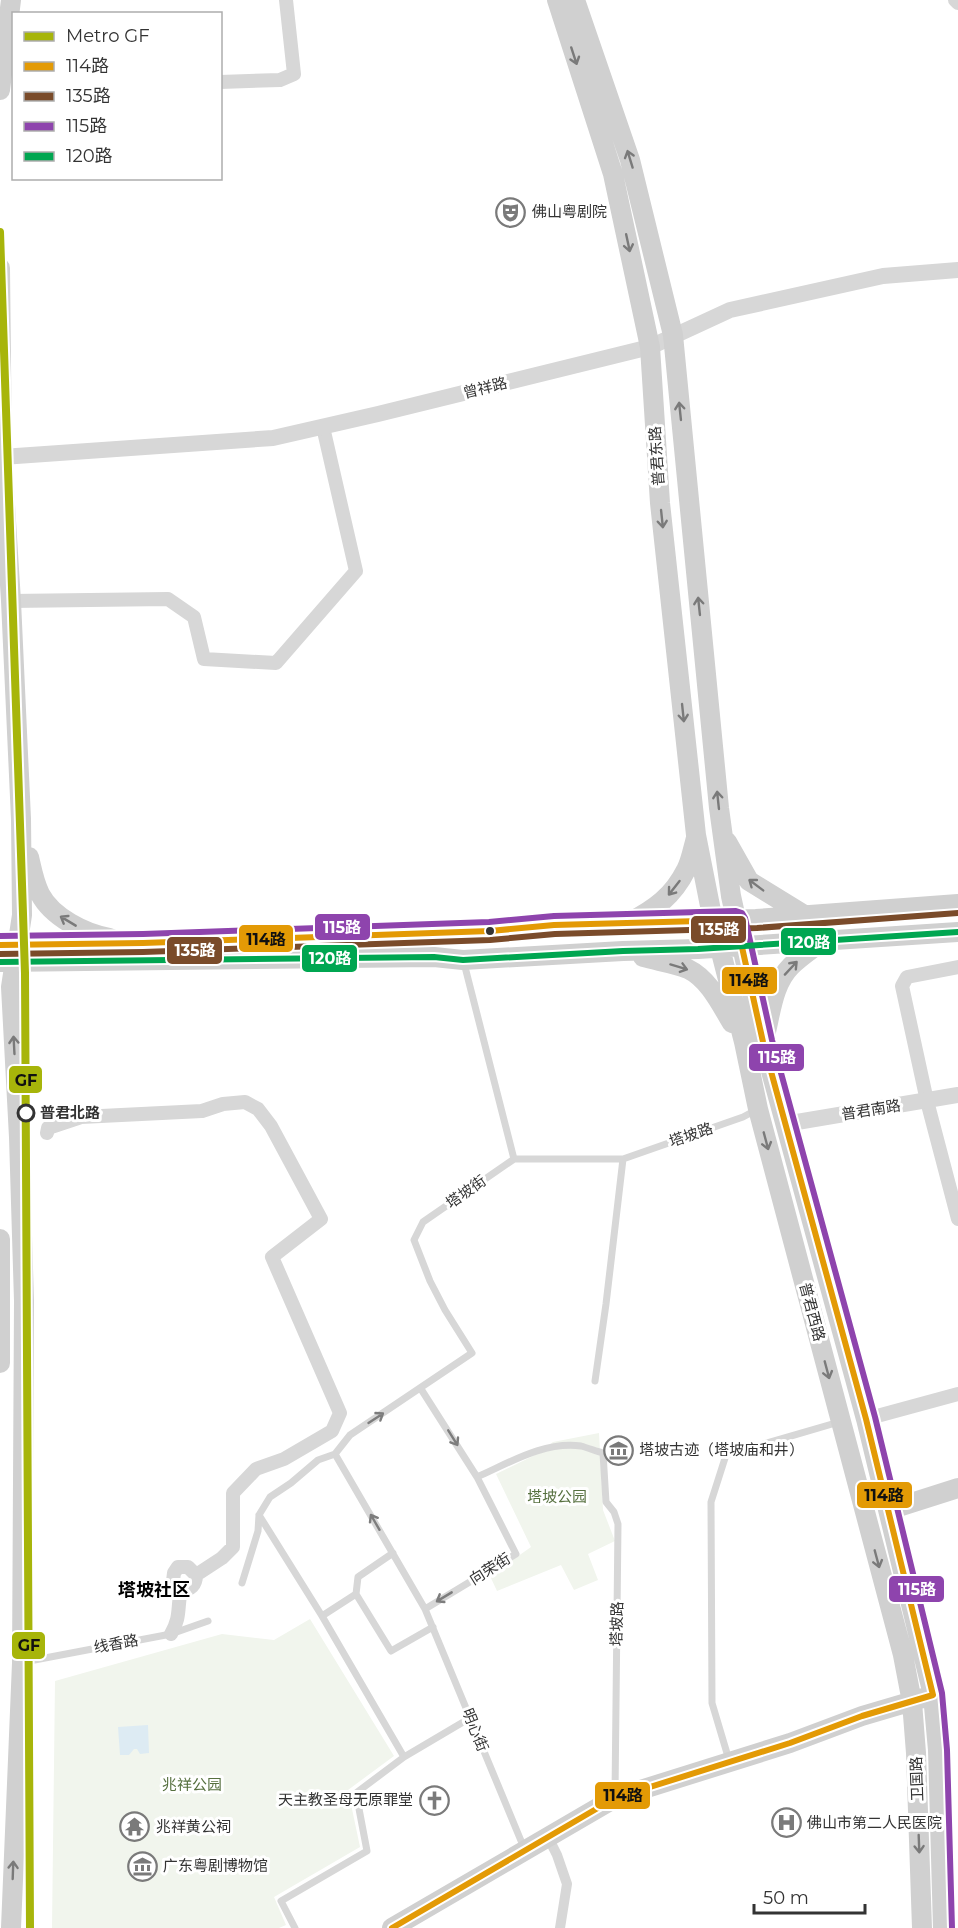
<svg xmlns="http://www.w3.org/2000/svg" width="958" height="1928" font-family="Montserrat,'Noto Sans SC',sans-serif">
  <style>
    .green { fill: #f1f5ed }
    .water { fill: #ddebf3 }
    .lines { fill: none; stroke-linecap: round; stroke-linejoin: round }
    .service { stroke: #d7d7d7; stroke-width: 7 }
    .pedestrian { stroke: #d7d7d7; stroke-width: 10 }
    .minor { stroke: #d7d7d7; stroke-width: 14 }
    .tertiary { stroke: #d7d7d7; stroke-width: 16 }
    .secondary { stroke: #d0d0d0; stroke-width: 20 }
    .bus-1-casing { stroke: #fff; stroke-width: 10 }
    .bus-2-casing { stroke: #fff; stroke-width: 10 }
    .bus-3-casing { stroke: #fff; stroke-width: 10 }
    .bus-4-casing { stroke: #fff; stroke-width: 10 }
    .bus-1 { stroke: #e39a05; stroke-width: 6 }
    .bus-2 { stroke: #7a4b2a; stroke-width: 6 }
    .bus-3 { stroke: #8e44ad; stroke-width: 6 }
    .bus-4 { stroke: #00a651; stroke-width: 6 }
    .metro-1-casing { stroke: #fff; stroke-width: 12 }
    .metro-1 { stroke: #a7b50a; stroke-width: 8 }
    .oneway { stroke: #7a7a7a }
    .oneway2 { stroke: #7d7d7d }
    .bus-dot { fill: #333; stroke: #fff; stroke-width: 2 }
    .stop-dot { fill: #fff; stroke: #333; stroke-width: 3 }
    .labels { text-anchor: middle; stroke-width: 6; stroke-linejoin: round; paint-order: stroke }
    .poi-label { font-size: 15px; fill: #333; stroke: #fff; text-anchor: start }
    .street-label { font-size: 15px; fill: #333; stroke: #fff }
    .stop-label { font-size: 15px; font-weight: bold; fill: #333; stroke: #fff; text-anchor: start }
    .park-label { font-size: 15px; fill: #56703f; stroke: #fff }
    .quarter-label { font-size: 18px; font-weight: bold; fill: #000; stroke: #fff }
    .line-badge { stroke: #fff; stroke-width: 2 }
    .badge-label { font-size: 16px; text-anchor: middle; font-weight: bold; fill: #fff }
    .pale-badge-label { font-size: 16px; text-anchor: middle; font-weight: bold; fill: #111 }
  </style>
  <rect width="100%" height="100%" fill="#fff"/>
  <path class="green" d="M599,1433L603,1510L615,1541L588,1554L598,1580L574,1590L561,1565L497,1591L490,1576L531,1547L496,1474L535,1455L553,1442Z
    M310,1619L394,1756L348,1790L360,1847L274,1897L286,1925L279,1928H52L55,1681L222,1634L274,1640Z"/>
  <path class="water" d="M148,1725L149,1753L140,1754L137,1749H134L129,1755H120L118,1727Z"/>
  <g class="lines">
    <path class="service" d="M514,1159H623L743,1117L756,1110
      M595,1381L606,1304L623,1159
      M421,1389L477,1477L516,1554L425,1609
      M335,1454L350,1435L472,1353L445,1310L430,1281L414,1240L423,1222L514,1159L464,963
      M335,1454L425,1609L524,1848
      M477,1477C509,1463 544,1441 581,1446C588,1448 596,1451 603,1453L606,1502L614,1512L618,1524L615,1795
      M259,1515L322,1616L404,1757L356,1793L367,1851L281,1901L295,1928
      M242,1583L258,1531L259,1515L270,1497L291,1483L318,1460L335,1454
      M356,1594L358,1577L393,1553
      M322,1616L356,1594L391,1651L433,1627
      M24,1662L171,1634L208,1621
      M404,1757L470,1718
      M729,1760L712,1703L711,1502L726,1455L839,1422"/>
    <path class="pedestrian" d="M548,1837L557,1855L567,1884L560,1928"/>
    <path class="minor" d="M955,0L958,3
      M220,82L280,80L294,74L286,0
      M11,601L168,599L194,617L204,659L276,663L356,571L323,427
      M958,967L907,977L902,986L927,1101L958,1219
      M47,1133L48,1128L81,1117L202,1111L223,1104L245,1102L258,1109L271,1126L321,1219L272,1257L340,1413L332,1431L284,1459L256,1469L233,1493V1547L222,1558L196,1575
      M866,1419L958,1394
      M171,1634C181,1617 177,1608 181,1590C191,1590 196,1585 196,1575L188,1567H178L174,1573L173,1581L181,1590"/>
    <path class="tertiary" d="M2,457L273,438L378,414L650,347L730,310L883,276L958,270
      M785,1124L958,1095"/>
    <path class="secondary" d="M557,0L613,174L650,347L660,503L696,835L713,921L744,1042L758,1109L903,1655L912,1702L916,1753L922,1928
      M575,0L630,160L673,335L719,808L731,896L763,1042L866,1419L933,1695L938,1750L943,1928
      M0,90L11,0
      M0,268L2,457L11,601L21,819L22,915L11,987L19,1137L24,1301L22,1663L11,1928
      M727,842L749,881L806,916
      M29,857C32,870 34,882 40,894C52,917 85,934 110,938
      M630,922C655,909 673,896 686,870C691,861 693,848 696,838
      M0,945L143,943L490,931L554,925L756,919L958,904
      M643,957C657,961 674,963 688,969C709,979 721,1005 732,1023
      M0,962L434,957L463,960L623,951L698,949L958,932
      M765,1036C771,1012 773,984 791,966C800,957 811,950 821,942
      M0,1239V1363
      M889,1510L958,1488
      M392,1928L615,1798L790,1743L862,1716L923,1698"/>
    <defs>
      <path id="bus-1" d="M0,945L143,943L490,931L554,925L736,920L763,1042L866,1419L933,1695L862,1716L790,1743L615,1798L392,1928"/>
      <path id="bus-2" d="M0,954L143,952L490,940L555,934L757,928L958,913"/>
      <path id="bus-3" d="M0,936L143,934L489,922L554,916L736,911L742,913L745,918L772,1040L875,1417L942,1693L947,1750L952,1928"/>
      <path id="bus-4" d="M0,962L434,957L463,960L623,951L698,949L958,932"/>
    </defs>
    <use href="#bus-1" class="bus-1-casing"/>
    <use href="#bus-2" class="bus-2-casing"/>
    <use href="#bus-3" class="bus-3-casing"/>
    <use href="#bus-4" class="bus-4-casing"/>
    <use href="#bus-1" class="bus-1"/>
    <use href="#bus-2" class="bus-2"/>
    <use href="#bus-3" class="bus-3"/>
    <use href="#bus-4" class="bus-4"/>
    <defs>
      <path id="metro-1" d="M0,232L25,973L30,1928"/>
    </defs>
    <use href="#metro-1" class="metro-1-casing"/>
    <use href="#metro-1" class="metro-1"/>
  </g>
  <defs><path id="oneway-shaft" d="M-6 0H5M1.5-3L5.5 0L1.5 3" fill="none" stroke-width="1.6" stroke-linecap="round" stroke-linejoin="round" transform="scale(1.5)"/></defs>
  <g class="oneway">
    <use href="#oneway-shaft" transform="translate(574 56) rotate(72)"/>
    <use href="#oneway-shaft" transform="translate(630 159) rotate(-107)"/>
    <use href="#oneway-shaft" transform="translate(628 243) rotate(78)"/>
    <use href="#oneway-shaft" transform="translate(680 411) rotate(-96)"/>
    <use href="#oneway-shaft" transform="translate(662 519) rotate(84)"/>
    <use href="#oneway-shaft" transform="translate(699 606) rotate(-96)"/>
    <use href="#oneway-shaft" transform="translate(683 713) rotate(84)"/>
    <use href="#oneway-shaft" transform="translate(718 800) rotate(-96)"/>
    <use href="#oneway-shaft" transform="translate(756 885) rotate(-143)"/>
    <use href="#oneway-shaft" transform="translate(674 888) rotate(128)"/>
    <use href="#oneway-shaft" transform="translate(68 921) rotate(-149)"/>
    <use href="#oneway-shaft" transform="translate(679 967) rotate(17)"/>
    <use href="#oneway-shaft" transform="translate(791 968) rotate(-47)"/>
    <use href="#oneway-shaft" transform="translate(14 1045) rotate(-93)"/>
    <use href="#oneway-shaft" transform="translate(766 1141) rotate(75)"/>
    <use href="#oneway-shaft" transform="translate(827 1370) rotate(75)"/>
    <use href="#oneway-shaft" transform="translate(877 1559) rotate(75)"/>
    <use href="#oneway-shaft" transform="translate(919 1844) rotate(88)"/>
    <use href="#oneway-shaft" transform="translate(13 1870) rotate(-88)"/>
  </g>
  <g class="oneway2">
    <use href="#oneway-shaft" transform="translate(376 1418) rotate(-33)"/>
    <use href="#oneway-shaft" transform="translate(453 1438) rotate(58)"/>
    <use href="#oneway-shaft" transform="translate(375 1522) rotate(-120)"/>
    <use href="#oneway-shaft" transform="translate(444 1597) rotate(149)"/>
  </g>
  <defs>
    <symbol id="theatre-ring" viewBox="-11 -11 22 22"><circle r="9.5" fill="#fff" stroke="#7a7a7a" stroke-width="1.5"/><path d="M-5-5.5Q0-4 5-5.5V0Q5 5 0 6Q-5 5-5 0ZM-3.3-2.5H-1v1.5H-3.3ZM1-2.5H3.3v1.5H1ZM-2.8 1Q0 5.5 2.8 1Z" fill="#7a7a7a"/></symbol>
    <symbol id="museum-ring" viewBox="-11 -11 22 22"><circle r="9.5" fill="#fff" stroke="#7a7a7a" stroke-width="1.5"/><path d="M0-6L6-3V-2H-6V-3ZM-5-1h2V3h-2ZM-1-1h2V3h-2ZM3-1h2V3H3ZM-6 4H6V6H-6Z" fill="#7a7a7a"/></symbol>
    <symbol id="church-ring" viewBox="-11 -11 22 22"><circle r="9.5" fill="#fff" stroke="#7a7a7a" stroke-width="1.5"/><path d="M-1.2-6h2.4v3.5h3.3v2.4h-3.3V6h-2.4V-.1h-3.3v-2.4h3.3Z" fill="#7a7a7a"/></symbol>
    <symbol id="hospital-ring" viewBox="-11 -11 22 22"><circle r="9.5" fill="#fff" stroke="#7a7a7a" stroke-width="1.5"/><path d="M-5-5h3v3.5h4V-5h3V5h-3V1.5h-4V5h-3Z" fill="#7a7a7a"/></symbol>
    <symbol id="temple-ring" viewBox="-11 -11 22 22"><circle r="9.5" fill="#fff" stroke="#7a7a7a" stroke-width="1.5"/><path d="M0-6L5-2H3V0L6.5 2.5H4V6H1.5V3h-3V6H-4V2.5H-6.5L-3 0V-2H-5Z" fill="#7a7a7a"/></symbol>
  </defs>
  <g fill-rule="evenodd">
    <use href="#theatre-ring" x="494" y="196" width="33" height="33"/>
    <use href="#museum-ring" x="602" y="1434" width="33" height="33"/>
    <use href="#church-ring" x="418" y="1784" width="33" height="33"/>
    <use href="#hospital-ring" x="770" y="1806" width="33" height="33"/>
    <use href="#temple-ring" x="118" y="1810" width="33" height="33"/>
    <use href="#museum-ring" x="126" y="1850" width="33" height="33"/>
  </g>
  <circle class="bus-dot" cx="490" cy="931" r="5"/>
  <circle class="stop-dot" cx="26" cy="1113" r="8"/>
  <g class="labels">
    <g class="poi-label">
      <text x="532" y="217">佛山粤剧院</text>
      <text x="639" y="1455">塔坡古迹（塔坡庙和井）</text>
      <text x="413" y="1805" text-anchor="end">天主教圣母无原罪堂</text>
      <text x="807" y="1828">佛山市第二人民医院</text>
      <text x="156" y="1832">兆祥黄公祠</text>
      <text x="163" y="1871">广东粤剧博物馆</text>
    </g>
    <g class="street-label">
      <text transform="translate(485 388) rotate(-14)" y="5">曾祥路</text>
      <text transform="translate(657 456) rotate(-94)" y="5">普君东路</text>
      <text transform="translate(871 1110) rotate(-9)" y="5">普君南路</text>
      <text transform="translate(691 1135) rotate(-19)" y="5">塔坡路</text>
      <text transform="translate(466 1192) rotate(-35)" y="5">塔坡街</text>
      <text transform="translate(812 1312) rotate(75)" y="5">普君西路</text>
      <text transform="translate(490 1569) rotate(-32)" y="5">向荣街</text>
      <text transform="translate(617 1624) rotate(-89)" y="5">塔坡路</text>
      <text transform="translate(116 1644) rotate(-10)" y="5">线香路</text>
      <text transform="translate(475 1730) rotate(68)" y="5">明心街</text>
      <text transform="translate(917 1779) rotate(-92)" y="5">卫国路</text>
    </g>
    <g class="stop-label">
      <text x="40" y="1118">普君北路</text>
    </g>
    <g class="park-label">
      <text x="557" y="1502">塔坡公园</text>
      <text x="192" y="1790">兆祥公园</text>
    </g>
    <g class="quarter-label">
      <text x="154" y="1596">塔坡社区</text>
    </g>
  </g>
  <g class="line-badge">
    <rect x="314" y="913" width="57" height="28" rx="6" fill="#8e44ad"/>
    <rect x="690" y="915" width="57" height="29" rx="6" fill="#7a4b2a"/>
    <rect x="238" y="924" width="56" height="29" rx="6" fill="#e39a05"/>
    <rect x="780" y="927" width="57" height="29" rx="6" fill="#00a651"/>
    <rect x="166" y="936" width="57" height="29" rx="6" fill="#7a4b2a"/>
    <rect x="301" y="944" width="57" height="29" rx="6" fill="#00a651"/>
    <rect x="721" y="966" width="57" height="29" rx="6" fill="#e39a05"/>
    <rect x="748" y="1043" width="57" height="29" rx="6" fill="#8e44ad"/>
    <rect x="8" y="1065" width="35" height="29" rx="6" fill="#a7b50a"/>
    <rect x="856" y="1481" width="57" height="28" rx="6" fill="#e39a05"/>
    <rect x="888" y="1575" width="57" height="28" rx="6" fill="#8e44ad"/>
    <rect x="11" y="1631" width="35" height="29" rx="6" fill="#a7b50a"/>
    <rect x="594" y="1781" width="57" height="29" rx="6" fill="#e39a05"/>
  </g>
  <g class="badge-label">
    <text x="342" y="933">115路</text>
    <text x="719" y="935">135路</text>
    <text x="809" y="948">120路</text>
    <text x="195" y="956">135路</text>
    <text x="330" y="964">120路</text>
    <text x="777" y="1063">115路</text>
    <text x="917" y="1595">115路</text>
  </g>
  <g class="pale-badge-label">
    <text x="266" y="945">114路</text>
    <text x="749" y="986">114路</text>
    <text x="26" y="1086">GF</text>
    <text x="884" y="1501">114路</text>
    <text x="29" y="1651">GF</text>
    <text x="623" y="1801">114路</text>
  </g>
  <rect x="12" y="12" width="210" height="168" fill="#ffffff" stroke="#adadad" stroke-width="1.5"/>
  <rect x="24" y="32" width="30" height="9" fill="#a7b50a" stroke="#adadad" stroke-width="1.5"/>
  <text x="66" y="42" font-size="18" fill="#333333">Metro GF</text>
  <rect x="24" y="62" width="30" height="9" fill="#e39a05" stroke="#adadad" stroke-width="1.5"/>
  <text x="66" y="72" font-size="18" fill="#333333">114路</text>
  <rect x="24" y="92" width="30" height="9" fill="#7a4b2a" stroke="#adadad" stroke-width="1.5"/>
  <text x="66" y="102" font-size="18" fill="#333333">135路</text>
  <rect x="24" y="122" width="30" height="9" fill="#8e44ad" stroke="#adadad" stroke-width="1.5"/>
  <text x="66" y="132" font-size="18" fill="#333333">115路</text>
  <rect x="24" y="152" width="30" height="9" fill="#00a651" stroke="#adadad" stroke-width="1.5"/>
  <text x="66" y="162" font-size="18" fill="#333333">120路</text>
  <path d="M754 1904v9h111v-9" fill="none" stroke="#333333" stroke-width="3"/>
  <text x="763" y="1904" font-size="18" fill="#333333" stroke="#ffffff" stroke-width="4.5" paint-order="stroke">50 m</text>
</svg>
